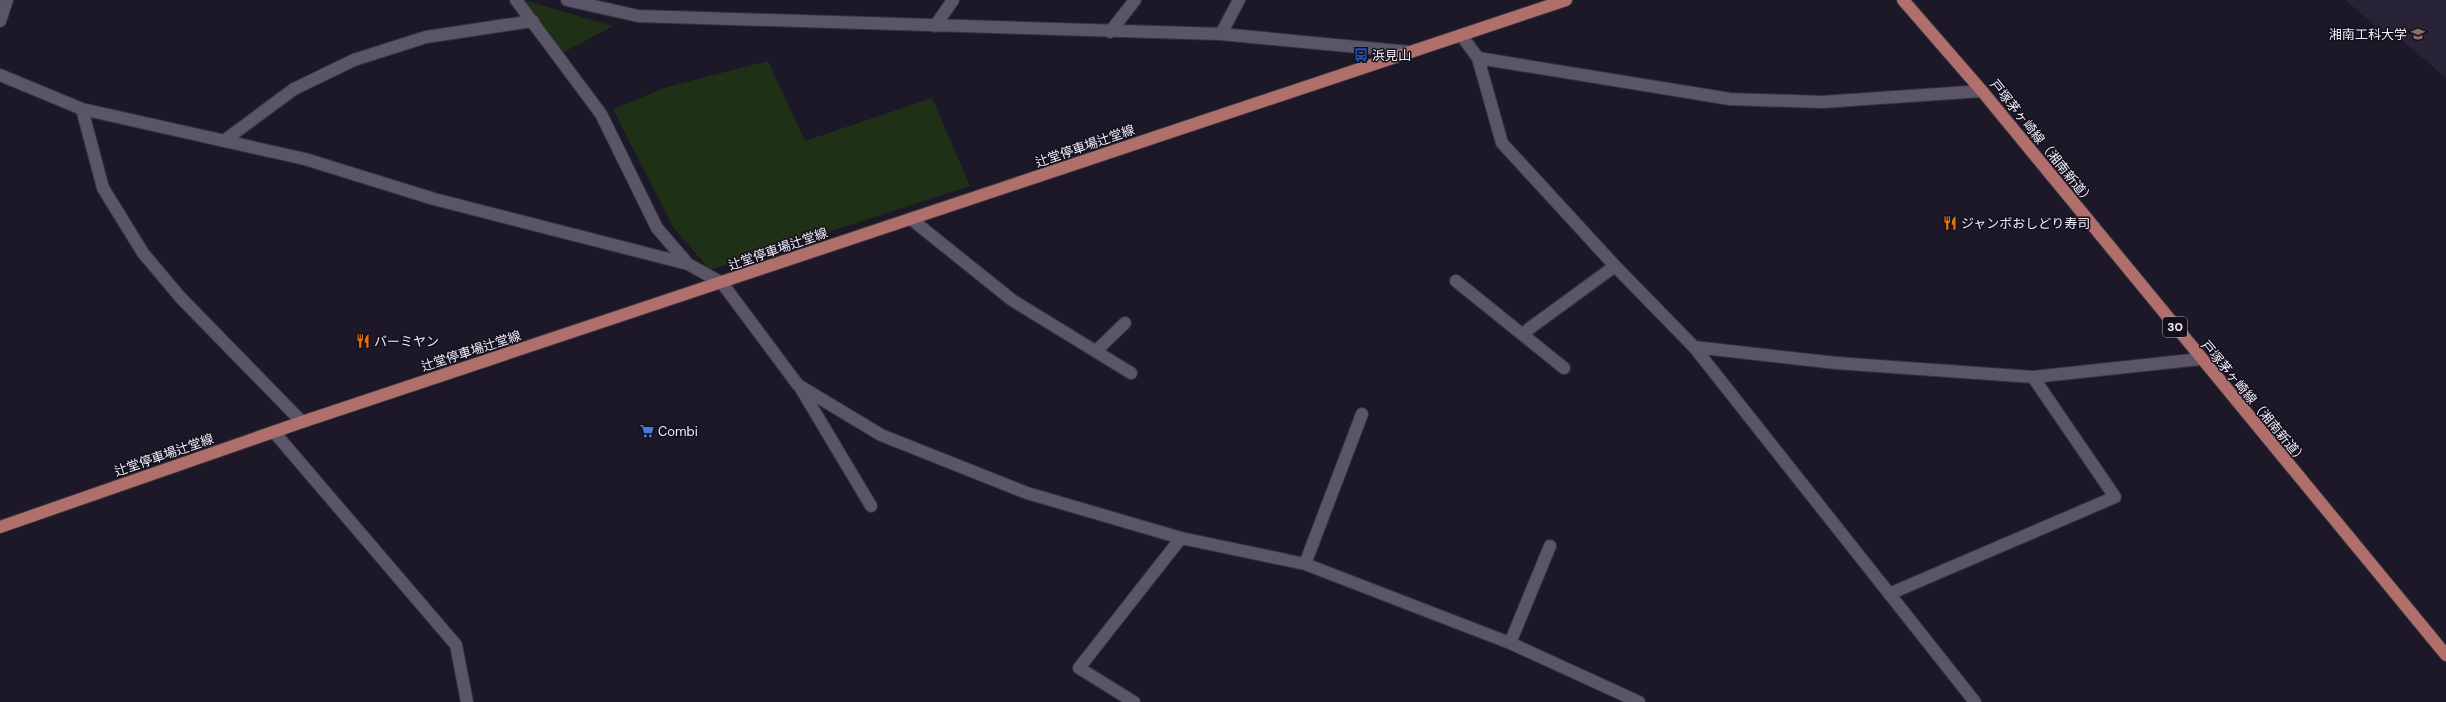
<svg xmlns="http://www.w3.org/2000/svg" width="2446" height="702" viewBox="0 0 2446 702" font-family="'DM Sans','Noto Sans JP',sans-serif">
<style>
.built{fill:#292337}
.green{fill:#1e3015}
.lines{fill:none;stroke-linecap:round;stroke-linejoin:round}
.minor-casing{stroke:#36333e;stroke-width:14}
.major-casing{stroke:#36333e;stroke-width:14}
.minor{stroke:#5a5667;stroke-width:12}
.major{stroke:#b06f6b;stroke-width:12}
.labels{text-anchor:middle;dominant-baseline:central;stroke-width:3;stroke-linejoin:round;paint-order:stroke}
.shield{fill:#140f1d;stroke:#afacb7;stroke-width:1}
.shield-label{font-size:12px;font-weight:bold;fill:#f2eff9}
.poi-label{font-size:13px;fill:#f2eff9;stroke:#140f1d;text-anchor:start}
.street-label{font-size:13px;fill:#f2eff9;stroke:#140f1d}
</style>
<rect width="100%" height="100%" fill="#1d1827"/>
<path class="built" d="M 2345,0 L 2446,0 L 2446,78 L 2403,41 L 2377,27 Z"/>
<path class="green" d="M 515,0 L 524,0 L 613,26 L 562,53 Z
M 768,61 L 805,141 L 932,98 L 970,186 L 710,270 L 673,227 L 613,109 L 667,87 Z"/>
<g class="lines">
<defs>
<path id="minor" d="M 516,0 L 601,114 L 657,228 L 688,264 L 722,283 L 798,385 L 881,435 L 1027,493 L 1181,538 L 1305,564 L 1510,643 L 1639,702
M 567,0 L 638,16 L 1221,34 L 1410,52
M 0,21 L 7,0
M 935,26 L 953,0
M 1110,32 L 1135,0
M 1221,34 L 1239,0
M 1461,35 L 1478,58 L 1502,143 L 1615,266 L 1694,347 L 1975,702
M 1478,58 L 1730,99 L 1822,102 L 1982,91
M 0,75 L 82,109 L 305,159 L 434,199 L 688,264
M 82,109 L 103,188 L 143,253 L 180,297 L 302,422
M 225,140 L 294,89 L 354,60 L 426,37 L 533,21
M 911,219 L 1012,300 L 1131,373
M 1456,281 L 1564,368
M 1522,334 L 1615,266
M 1694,347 L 1836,363 L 2033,377 L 2201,359
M 1096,351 L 1125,323
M 800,387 L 871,506
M 274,432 L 456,645 L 467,702
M 1305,564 L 1362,414
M 1889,594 L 2115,497 L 2033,377
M 1510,643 L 1550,546
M 1134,702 L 1079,668 L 1181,538"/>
<path id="major" d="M 1903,0 L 1982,91 L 2446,655
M 0,527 L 302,422 L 1566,0"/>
</defs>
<use href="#minor" class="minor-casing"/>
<use href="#major" class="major-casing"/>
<use href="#minor" class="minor"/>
<use href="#major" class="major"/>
</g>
<defs>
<symbol id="university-bare" viewBox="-9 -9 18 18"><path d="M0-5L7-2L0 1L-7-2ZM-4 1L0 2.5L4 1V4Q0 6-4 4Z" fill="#8d6e63" stroke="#140f1d" stroke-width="2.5" paint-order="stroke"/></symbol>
<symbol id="bus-bare" viewBox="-9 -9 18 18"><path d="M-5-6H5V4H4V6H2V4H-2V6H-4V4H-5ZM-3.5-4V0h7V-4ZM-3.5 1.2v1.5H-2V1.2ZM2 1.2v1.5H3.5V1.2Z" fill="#1a4fb4" stroke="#140f1d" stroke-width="2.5" paint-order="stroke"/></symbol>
<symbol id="restaurant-bare" viewBox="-9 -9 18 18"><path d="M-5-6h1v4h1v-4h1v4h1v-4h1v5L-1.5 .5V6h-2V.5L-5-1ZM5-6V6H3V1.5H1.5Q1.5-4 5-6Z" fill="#e8710a" stroke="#140f1d" stroke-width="2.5" paint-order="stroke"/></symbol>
<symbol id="supermarket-bare" viewBox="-9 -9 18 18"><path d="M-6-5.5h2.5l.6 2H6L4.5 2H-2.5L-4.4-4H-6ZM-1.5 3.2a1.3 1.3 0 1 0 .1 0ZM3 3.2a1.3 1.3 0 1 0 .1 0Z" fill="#3f7fe0" stroke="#140f1d" stroke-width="2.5" paint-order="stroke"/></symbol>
</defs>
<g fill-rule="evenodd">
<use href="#university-bare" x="2408" y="24" width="20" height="20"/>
<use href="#bus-bare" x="1351" y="45" width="20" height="20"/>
<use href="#restaurant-bare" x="1940" y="213" width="20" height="20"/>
<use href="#restaurant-bare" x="353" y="331" width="20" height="20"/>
<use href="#supermarket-bare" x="637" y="421" width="20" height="20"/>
</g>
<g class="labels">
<rect class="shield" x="2163" y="317" width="24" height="20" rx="3"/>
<g class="shield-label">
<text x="2175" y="327">30</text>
</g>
<g class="poi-label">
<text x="2407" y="34" text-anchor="end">湘南工科大学</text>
<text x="1372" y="55">浜見山</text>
<text x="1961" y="223">ジャンボおしどり寿司</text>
<text x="374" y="341">バーミヤン</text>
<text x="658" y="431">Combi</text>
</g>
<g class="street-label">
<text transform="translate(2042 142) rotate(51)">戸塚茅ヶ崎線（湘南新道）</text>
<text transform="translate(1085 146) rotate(-19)">辻堂停車場辻堂線</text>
<text transform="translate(778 249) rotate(-19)">辻堂停車場辻堂線</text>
<text transform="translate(471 351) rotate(-18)">辻堂停車場辻堂線</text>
<text transform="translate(2254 402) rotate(50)">戸塚茅ヶ崎線（湘南新道）</text>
<text transform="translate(164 455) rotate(-19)">辻堂停車場辻堂線</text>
</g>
</g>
</svg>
